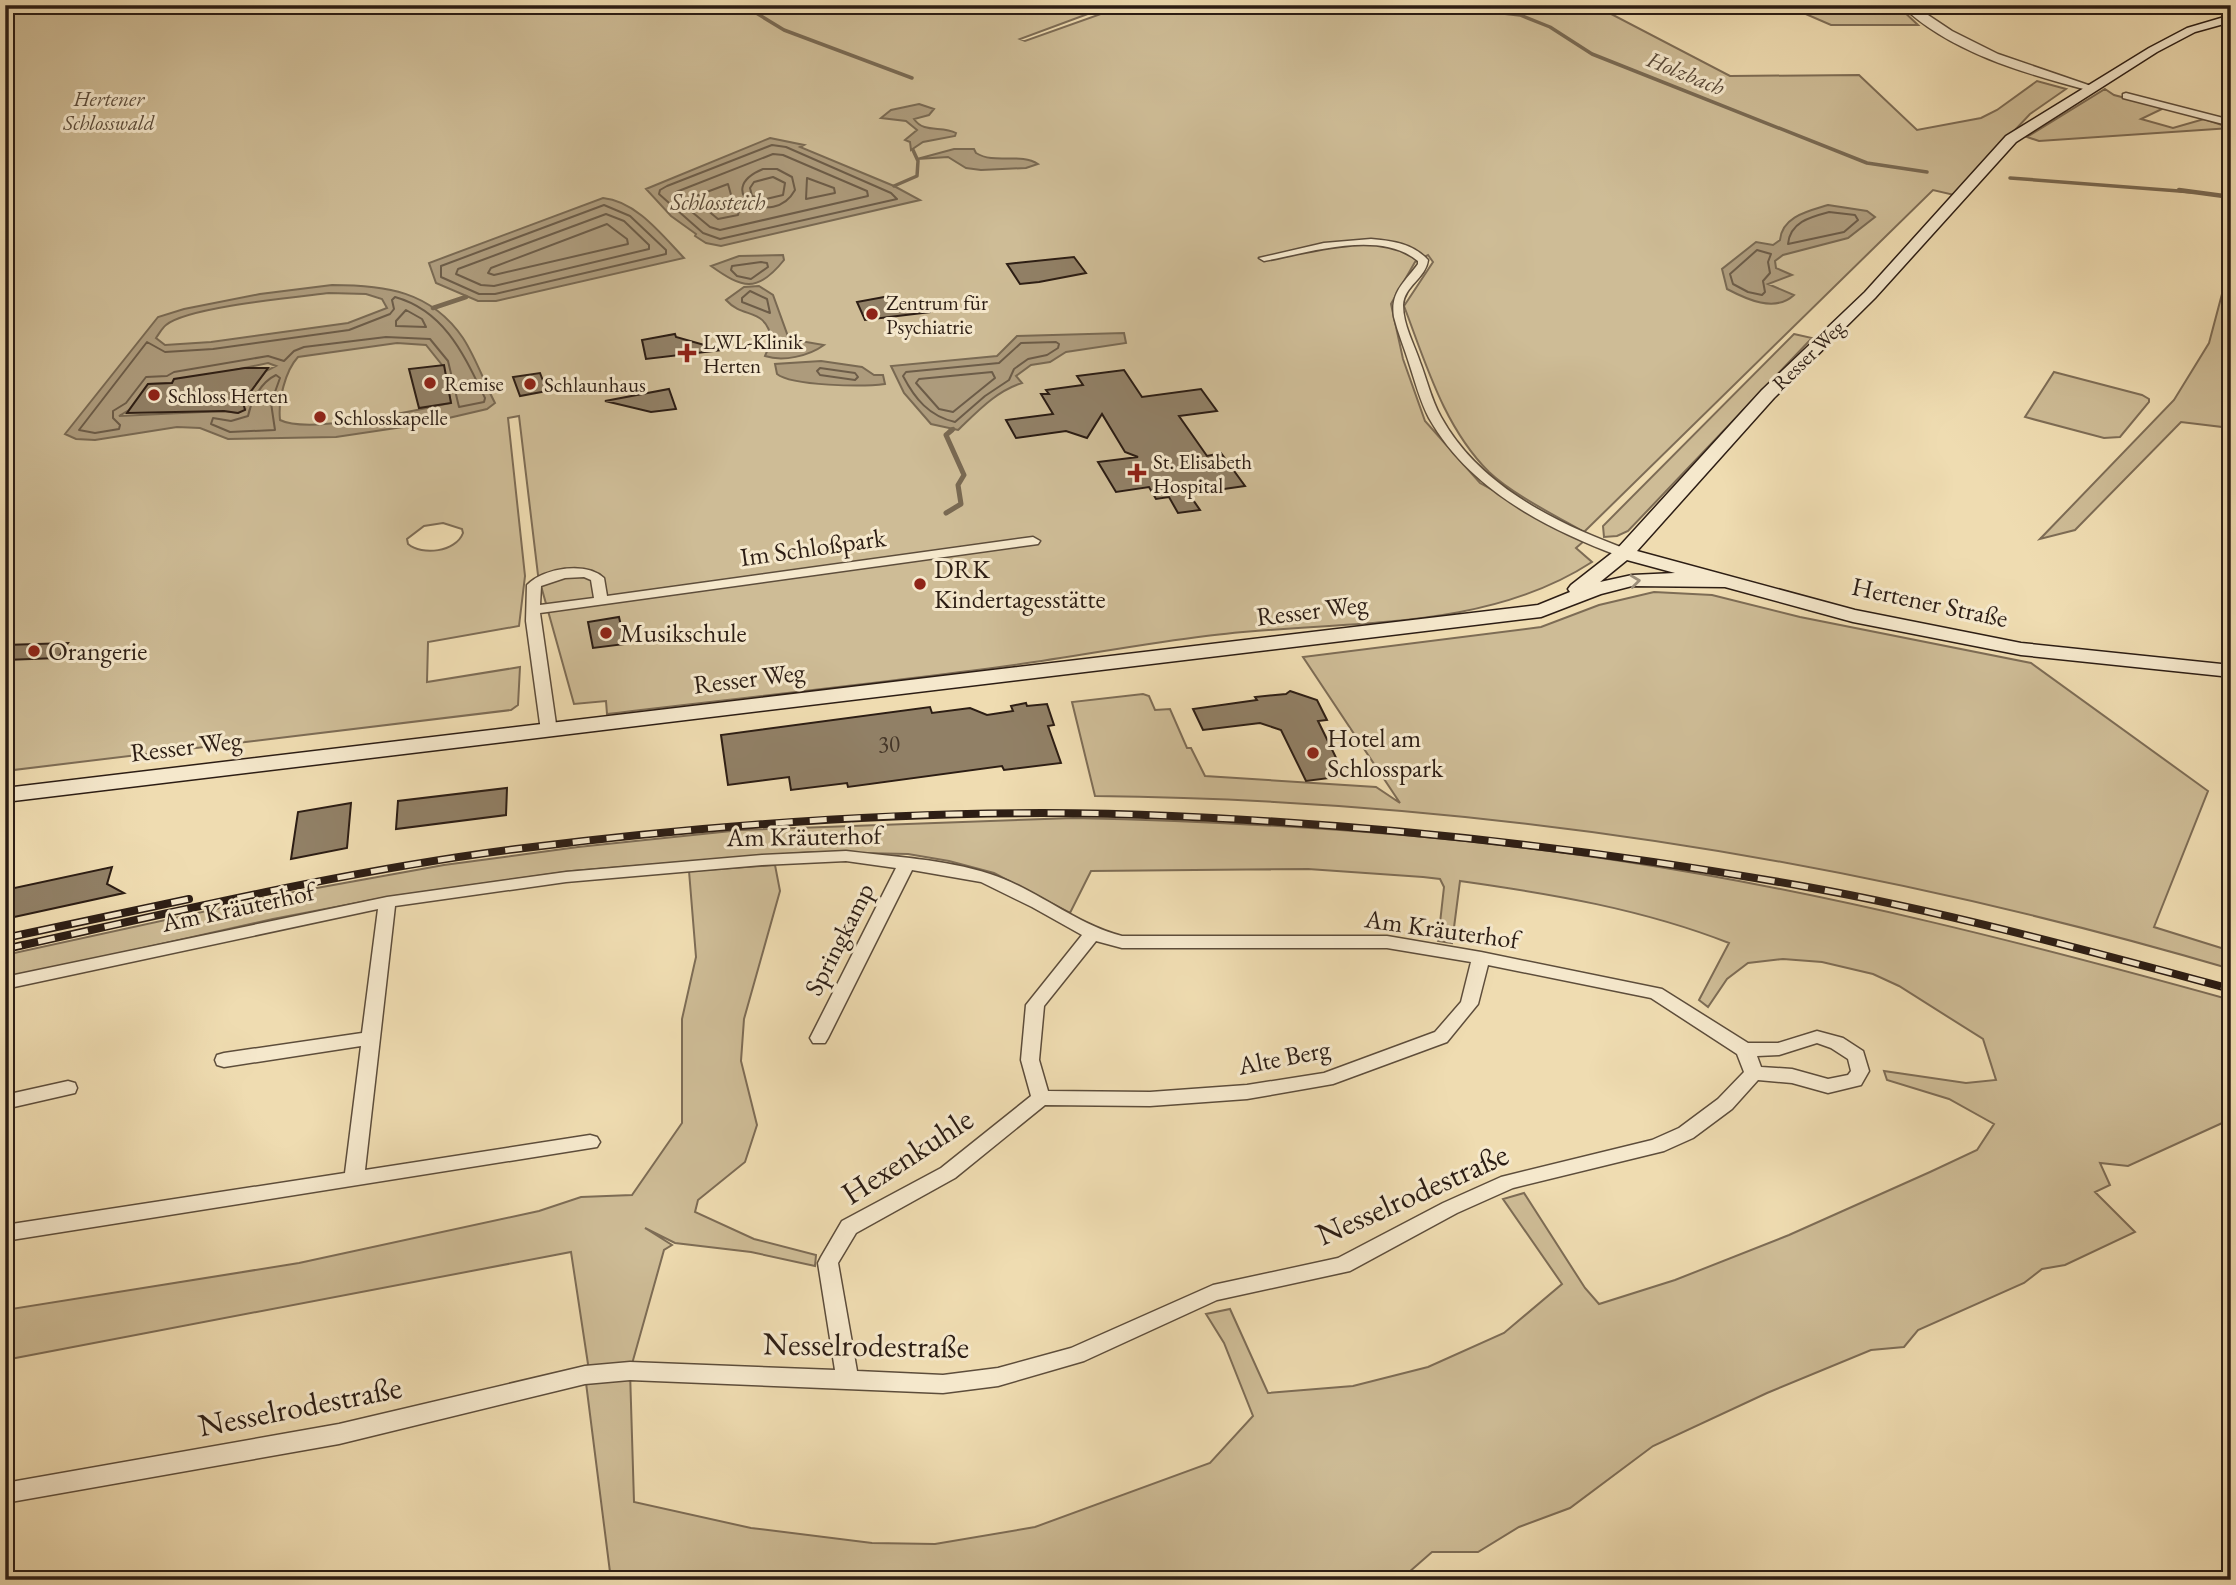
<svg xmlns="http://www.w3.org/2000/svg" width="2236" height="1585" viewBox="0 0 2236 1585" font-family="'EB Garamond',serif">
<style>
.green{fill:#cebc96;stroke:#7d6c55;stroke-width:2;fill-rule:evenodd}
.water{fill:#ad9b7c;stroke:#796952;stroke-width:2;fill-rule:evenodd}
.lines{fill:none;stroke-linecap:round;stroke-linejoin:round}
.shore{stroke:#6c5c48;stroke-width:2}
.stream-far2{stroke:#796952;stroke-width:3.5}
.stream-far1{stroke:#796952;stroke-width:4.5}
.stream{stroke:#796952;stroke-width:5}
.building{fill:#918066;stroke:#2c1d14;stroke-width:2}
.minor-casing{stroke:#5d4d3b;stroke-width:3}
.tertiary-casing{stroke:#5d4d3b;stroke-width:3}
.secondary-casing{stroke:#2c1d14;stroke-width:3}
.minor{fill:#f5e8cc;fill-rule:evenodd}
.tertiary{fill:#f5e8cc;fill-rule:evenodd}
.secondary{fill:#f5e8cc;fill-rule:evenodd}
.rail-casing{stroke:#2c1d14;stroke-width:8}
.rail{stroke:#f5e8cc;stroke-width:5;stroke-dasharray:17;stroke-linecap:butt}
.oneway{stroke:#9b8d79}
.poi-dot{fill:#8f2418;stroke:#f5e8cc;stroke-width:2.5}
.labels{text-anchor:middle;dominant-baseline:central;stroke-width:6;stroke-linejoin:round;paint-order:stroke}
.far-park-label{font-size:21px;font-style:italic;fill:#5d4d3b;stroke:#f5e8cc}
.far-poi-label{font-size:21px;fill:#2c1d14;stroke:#f5e8cc;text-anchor:start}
.far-street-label{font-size:21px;fill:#2c1d14;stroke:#f5e8cc}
.far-water-label{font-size:23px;font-style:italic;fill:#594938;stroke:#f5e8cc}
.number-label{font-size:23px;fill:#453628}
.street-label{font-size:26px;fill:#2c1d14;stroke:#f5e8cc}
.poi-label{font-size:26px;fill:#2c1d14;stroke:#f5e8cc;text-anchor:start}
.near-street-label{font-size:32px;fill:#2c1d14;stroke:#f5e8cc}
</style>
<rect width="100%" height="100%" fill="#efdcb1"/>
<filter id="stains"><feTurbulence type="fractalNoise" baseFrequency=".00286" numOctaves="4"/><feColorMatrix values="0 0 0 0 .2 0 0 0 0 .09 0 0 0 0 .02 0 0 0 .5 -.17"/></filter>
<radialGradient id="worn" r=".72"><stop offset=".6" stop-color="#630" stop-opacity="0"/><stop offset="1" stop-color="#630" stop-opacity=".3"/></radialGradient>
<path class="green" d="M 5,5 L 1112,5 L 1020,39 L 1025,41 L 1126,5 L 1594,5 L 1730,76 L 1859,75 L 1917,130 L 1981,118 L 1997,110 L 2037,81 L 2066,89 L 2030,114 L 1954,195 L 1933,190 L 1584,532 C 1556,516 1512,494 1489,472 C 1444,427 1426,364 1404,306 L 1433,262 L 1428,255 L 1415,262 L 1391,304 L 1403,359 L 1425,421 L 1480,483 L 1584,541 L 1576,548 L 1592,562 C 1480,635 1334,619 1206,636 C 1140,644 1074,657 1007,666 C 874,684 740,698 607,714 L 606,701 L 574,704 L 538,575 L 519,416 L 508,418 L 525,576 L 519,626 L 428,642 L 427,682 L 520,667 L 518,705 L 511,710 L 5,771 ZM 443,523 L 462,529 L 463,533 C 456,552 422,556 408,544 L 407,539 L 424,526 Z
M 1785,5 L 1899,7 L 1918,25 L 1831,25 Z
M 2105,89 L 2114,95 L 2164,108 L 2141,119 L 2173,128 L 2204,119 L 2231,128 L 2039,141 L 2027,137 Z
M 2231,260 L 2231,428 L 2181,422 L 2075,530 L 2040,539 L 2174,400 L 2209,343 Z
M 1794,334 L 1812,338 L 1628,531 L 1617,536 L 1604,537 L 1603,526 Z
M 2054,372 L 2142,395 L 2149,399 L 2149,402 L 2120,437 L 2104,438 L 2025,417 Z
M 1654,592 L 1712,595 L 1800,617 L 2031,663 L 2208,791 L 2154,927 L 2231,951 L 2231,969 C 1861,860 1480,800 1095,796 L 1072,702 L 1143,694 L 1149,696 L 1155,710 L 1170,709 L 1187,748 L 1191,748 L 1205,776 L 1376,787 L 1400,803 L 1303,657 L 1541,627 L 1599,605 Z
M 1073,818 C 1256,822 1440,833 1621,861 C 1827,892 2029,944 2231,1000 L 2231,1119 L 2128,1166 L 2100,1163 L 2110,1185 L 2095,1192 L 2135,1232 L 2065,1265 L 2042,1269 L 2024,1283 L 1918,1330 L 1904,1347 L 1871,1350 L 1767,1393 L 1653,1446 L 1570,1508 L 1519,1527 L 1478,1552 L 1432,1552 L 1400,1580 L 611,1580 L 585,1375 L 588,1364 L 571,1252 L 5,1360 L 5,1310 L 299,1263 L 539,1211 L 581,1197 L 632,1195 L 682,1123 L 682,1019 L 696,957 L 689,871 L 775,865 L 780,891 L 744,1019 L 741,1061 L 757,1125 L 745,1162 L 698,1200 L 695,1212 L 754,1239 L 816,1255 L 815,1266 L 751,1252 L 675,1243 L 645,1228 L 672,1245 L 664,1250 L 630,1371 L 634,1502 L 751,1528 L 872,1543 L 935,1544 L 1035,1527 L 1210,1463 L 1253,1416 L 1224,1343 L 1206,1314 L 1230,1309 L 1268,1393 L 1353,1386 L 1428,1367 L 1504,1333 L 1562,1284 L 1503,1199 L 1524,1193 L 1585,1288 L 1599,1304 L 1675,1280 L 1789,1235 L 1930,1172 L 1977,1150 L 1994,1124 L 1949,1099 L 1887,1080 L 1884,1071 L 1966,1083 L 1996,1080 L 1983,1039 L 1899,986 L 1873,974 L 1822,962 L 1783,959 L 1748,963 L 1727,979 L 1708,1007 L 1699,1000 L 1729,943 C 1642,909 1552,894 1460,881 L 1452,943 L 1438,941 L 1444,887 L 1440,879 L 1423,877 L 1308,869 L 1091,871 L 1070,913 L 994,873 L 949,861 L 908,854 L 813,852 L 771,855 L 572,871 L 388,897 L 273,919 L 5,979 L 5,955 L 289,893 L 444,865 L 578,847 L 741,830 Z"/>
<path class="water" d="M 919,104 L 934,109 L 929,115 L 914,119 C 924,134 942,125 956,133 L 955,136 L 923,142 L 911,150 L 910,142 L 905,140 L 917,130 L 906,121 L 881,118 L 891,110 Z
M 770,138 L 804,145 L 800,147 L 894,186 L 920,200 L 721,246 L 706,243 L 695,236 L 696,234 L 671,216 L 646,189 Z
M 954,149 L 974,149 L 976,153 C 995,165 1020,152 1038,164 L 1026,168 L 981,170 L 966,168 L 948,157 L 917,159 Z
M 603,198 C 636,201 662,235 684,258 L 496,301 L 478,301 L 436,283 L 429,263 Z
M 1828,205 L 1867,211 L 1875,217 L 1848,238 L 1783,255 L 1775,261 L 1776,268 L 1792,275 L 1768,284 L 1794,295 C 1775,313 1746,299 1727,289 L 1722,269 L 1756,242 L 1773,245 L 1780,240 C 1782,216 1809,211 1828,205 Z
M 783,255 L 784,260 C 757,294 742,288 711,266 L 739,256 Z
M 332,285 C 385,285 431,291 463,338 C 476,358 484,382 495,403 L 487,409 L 423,424 L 336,437 L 228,439 L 200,428 L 177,427 L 95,440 L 76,439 L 65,434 L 158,317 L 184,309 L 260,294 ZM 329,293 L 366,294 L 382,299 L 387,308 L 348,323 L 211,342 L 165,345 L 156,338 C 159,334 162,328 166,325 C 187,307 297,297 329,293 ZM 397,343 L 426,345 L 442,365 L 451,403 C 415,410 309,435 280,420 C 278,401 285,371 298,357 ZM 268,363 L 276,366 L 266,371 L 240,406 L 245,409 L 238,413 L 224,411 L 119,416 L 129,410 L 148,384 L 172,383 Z
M 759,286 L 773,295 L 789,339 L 824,345 C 809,356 783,362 765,356 L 772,340 C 765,306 744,320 726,300 L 744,287 Z
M 1124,333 L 1126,343 L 1066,352 L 1050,362 L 1031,365 L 1016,376 L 1022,383 C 996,391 977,412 958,430 L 931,424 L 904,393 L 891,366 L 997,356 L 1017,336 Z
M 821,361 L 862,367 L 874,375 L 883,375 L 885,384 C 863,387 792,386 777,374 L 775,364 Z"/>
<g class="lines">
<path class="shore" d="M 772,145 L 786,147 L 891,193 L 897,199 L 720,239 L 703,233 L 659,194 L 660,190 L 667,186 Z
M 773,154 L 783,155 L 867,191 L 868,196 L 720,230 L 710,227 L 674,197 L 676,192 Z
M 763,169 L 777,169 L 792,177 L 795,190 C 773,230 710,191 763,169 Z
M 773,177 L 785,183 L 783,195 L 766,199 L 752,196 L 750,188 L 754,182 Z
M 807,178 L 834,188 L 835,193 L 806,199 Z
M 728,184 L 733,202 L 739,211 L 738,215 L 718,219 L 695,200 L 696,196 Z
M 604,205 L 630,216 L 666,250 L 666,254 L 495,294 L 479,294 L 441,277 L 441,266 Z
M 1829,212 L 1855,215 L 1858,220 L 1844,232 L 1788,244 C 1790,222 1810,217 1829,212 Z
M 606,214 L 624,221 L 649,245 L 649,249 L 494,286 L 481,285 L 456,274 L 458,269 Z
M 607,224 L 627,239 L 628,244 L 494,275 L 488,273 L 491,268 Z
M 1757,250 L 1771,254 L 1768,262 L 1770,273 L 1763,281 L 1765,292 L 1762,295 L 1748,292 L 1733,284 L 1730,274 Z
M 761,262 L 767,263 L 768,267 L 751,279 L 737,276 L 731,270 L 732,266 Z
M 750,291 L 767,299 L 770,313 L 742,302 L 742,298 Z
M 395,297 C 445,311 464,355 485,398 L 484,402 L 459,407 L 448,361 L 430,339 L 386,337 L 304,347 L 294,351 L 284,361 L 268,356 L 174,372 L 167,376 L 146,377 L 126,403 L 113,411 L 113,418 L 120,425 L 119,429 L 95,433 L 79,430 L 147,342 L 165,352 L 213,349 L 349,330 L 390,314 L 394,309 L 392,300 Z
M 406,310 L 422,319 L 426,327 L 396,326 L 396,321 Z
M 1056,342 L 1059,344 L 1058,348 L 1047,355 L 1028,359 L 1014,369 L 1009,380 L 985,396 L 955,422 C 929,416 915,399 903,376 L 906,372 L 999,363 L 1021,343 Z
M 820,368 L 855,373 L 858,377 L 855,380 L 820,375 L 817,371 Z
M 992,372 L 995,378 L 953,412 L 939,409 L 916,383 L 919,379 Z
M 276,375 L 280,378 L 271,403 L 275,430 L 230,432 L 211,424 L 213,418 L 231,421 L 248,416 C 251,401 261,382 276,375 Z"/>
<path class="stream-far2" d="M 743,5 L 784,30 L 912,78
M 1435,5 L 1520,15 L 1550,27 L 1592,54 L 1867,163 L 1927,172
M 2010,178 L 2192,192
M 894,186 L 917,176 L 918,161 L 913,150"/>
<path class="stream-far1" d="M 2179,190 L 2231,197
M 433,308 L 466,297
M 950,431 L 953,429"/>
<path class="stream" d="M 946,513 L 961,504 L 958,485 L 964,475 L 946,435 L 952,430"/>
</g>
<path class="building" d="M 1074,257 L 1086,273 L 1039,282 L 1020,284 L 1007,264 Z
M 884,297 L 930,310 L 930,312 L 865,320 L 857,302 Z
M 675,334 L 676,337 L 722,350 L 646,359 L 642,340 Z
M 444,365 L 451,403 L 419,408 L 409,369 Z
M 245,368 L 268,368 L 243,402 L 245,410 L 238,413 L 224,411 L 127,413 L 148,384 L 172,383 L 174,379 Z
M 1124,370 L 1142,397 L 1201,389 L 1217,411 L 1179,416 L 1207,456 L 1221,453 L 1245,486 L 1189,494 L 1200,510 L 1178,513 L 1169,497 L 1156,499 L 1149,487 L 1116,492 L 1098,462 L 1138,457 L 1125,452 L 1102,414 L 1087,438 L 1066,431 L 1016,438 L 1006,420 L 1053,414 L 1041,394 L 1049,394 L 1046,390 L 1083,385 L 1077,376 Z
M 540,373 L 547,391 L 520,396 L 513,377 Z
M 669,389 L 676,409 L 651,412 L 605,401 Z
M 619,617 L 625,644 L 593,648 L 588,622 Z
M 68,643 L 58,658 L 5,660 L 5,645 Z
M 1290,691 L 1317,700 L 1327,720 L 1318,721 L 1345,776 L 1306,781 L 1281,730 L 1260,723 L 1203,730 L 1193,709 L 1257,700 L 1255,697 L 1286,694 Z
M 1026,703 L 1027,706 L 1047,704 L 1054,725 L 1048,726 L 1061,763 L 1004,770 L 1002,766 L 848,787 L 847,783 L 791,790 L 789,777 L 728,785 L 721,735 L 930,707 L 932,713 L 970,708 L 987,715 L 1013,711 L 1011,706 Z
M 507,788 L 506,815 L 396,829 L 398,801 Z
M 351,803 L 347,848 L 291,859 L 298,812 Z
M 112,867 L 107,884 L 124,893 L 5,919 L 5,890 Z"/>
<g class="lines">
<defs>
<path id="minor" d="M 2126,93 L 2231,120 L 2231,126 L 2123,98 L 2123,94 Z
M 1371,239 C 1393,241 1412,243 1428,260 C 1426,278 1404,286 1403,305 C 1403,325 1414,344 1420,362 C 1427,380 1431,399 1441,417 C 1479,486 1557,524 1629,550 L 1629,556 L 1619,556 C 1545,528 1469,489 1429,418 C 1420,401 1415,381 1409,363 C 1404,347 1398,333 1394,317 C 1390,292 1405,282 1418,264 L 1418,261 C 1379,229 1309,253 1264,261 L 1259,258 L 1324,243 Z
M 1033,537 L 1040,541 L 1038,544 L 540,613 L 557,731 L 549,736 L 541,731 L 526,621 L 527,585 C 543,568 586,561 604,578 L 607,596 ZM 565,578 L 584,577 L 591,580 L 594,598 L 540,605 L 541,586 Z
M 846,851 C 894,857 944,859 990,874 C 1037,889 1075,924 1122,936 L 1387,936 L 1481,952 L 1662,989 L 1748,1043 L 1778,1043 L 1817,1031 L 1843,1038 L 1863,1051 L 1869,1071 L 1861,1085 L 1828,1093 L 1792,1083 L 1758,1080 L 1732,1109 L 1693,1138 L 1664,1151 L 1513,1188 L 1457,1213 L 1350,1271 L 1217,1300 L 1084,1361 L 998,1386 L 943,1393 L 630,1380 L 585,1384 L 339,1444 L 5,1503 L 5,1483 L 339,1424 L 585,1366 L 630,1362 L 835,1370 L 818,1263 L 821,1257 L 842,1221 L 941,1168 L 1031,1096 L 1021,1060 L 1026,1005 L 1082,935 L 1032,907 L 981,882 L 912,870 L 828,1038 L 825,1043 L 813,1043 L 810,1038 L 896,868 L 846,861 L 762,865 L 566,882 L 395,906 L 365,1170 L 590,1135 L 597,1137 L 600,1142 L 597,1147 L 5,1241 L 5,1225 L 345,1173 L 361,1046 L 224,1067 L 217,1065 L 215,1060 L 217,1055 L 224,1053 L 362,1033 L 378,909 L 5,989 L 5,977 L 387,897 L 566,872 L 762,855 ZM 1096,941 L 1122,948 L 1387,948 L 1471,962 L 1461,1002 L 1435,1032 L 1324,1073 L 1247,1085 L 1150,1092 L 1048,1091 L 1039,1060 L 1044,1006 ZM 1488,965 L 1651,998 L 1737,1054 L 1744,1072 L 1718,1099 L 1679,1128 L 1652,1140 L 1501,1177 L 1443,1203 L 1338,1258 L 1213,1285 L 1071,1348 L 998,1368 L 943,1375 L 857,1371 L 838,1263 L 856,1233 L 955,1178 L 1045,1105 L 1150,1106 L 1247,1099 L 1333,1084 L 1447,1042 L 1478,1004 ZM 1817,1043 L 1831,1048 L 1848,1059 L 1851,1071 L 1848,1075 L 1828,1079 L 1792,1069 L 1761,1067 L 1757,1056 L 1779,1055 Z
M 68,1081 L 75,1083 L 77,1088 L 75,1093 L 5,1109 L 5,1095 Z"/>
<path id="tertiary" d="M 1901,5 L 1913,5 L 1952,31 L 1998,54 L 2097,88 L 2087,90 C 2024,73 1949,52 1901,5 Z"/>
<path id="secondary" d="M 2231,15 L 2231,22 L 2195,32 L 2157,52 L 2016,142 L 1875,298 L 1774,398 L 1637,551 L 1855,610 L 2021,643 L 2231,665 L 2231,677 L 2021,655 L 1853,622 L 1725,587 L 1632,586 L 1601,594 L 1541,617 L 5,802 L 5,788 L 1538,605 L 1570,592 L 1568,589 L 1571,585 L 1617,549 L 1762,390 L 1865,292 L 2006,136 L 2149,48 L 2187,28 ZM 1627,560 L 1675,573 L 1632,575 L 1600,582 Z"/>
</defs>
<use href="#minor" class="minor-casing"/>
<use href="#tertiary" class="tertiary-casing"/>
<use href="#secondary" class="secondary-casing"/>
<use href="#minor" class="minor"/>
<use href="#tertiary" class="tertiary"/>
<use href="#secondary" class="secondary"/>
<defs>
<path id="rail" d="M 5,938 L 189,899
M 5,949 C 174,912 344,871 516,849 C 733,822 954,806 1172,816 C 1383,825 1593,849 1802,886 C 1947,912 2089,951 2231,989"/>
</defs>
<use href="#rail" class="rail-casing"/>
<use href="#rail" class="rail"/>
</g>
<defs><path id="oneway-chevron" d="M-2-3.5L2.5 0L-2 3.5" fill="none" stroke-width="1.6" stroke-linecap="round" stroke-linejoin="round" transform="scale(1.75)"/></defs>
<use class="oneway" href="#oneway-chevron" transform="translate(1635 581) rotate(-7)"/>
<g class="poi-dot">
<circle cx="872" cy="314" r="7"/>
<path d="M683.5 342.5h7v7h7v7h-7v7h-7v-7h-7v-7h7z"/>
<circle cx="430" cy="383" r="7"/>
<circle cx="530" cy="384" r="7"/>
<circle cx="154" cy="395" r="7"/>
<circle cx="320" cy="417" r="7"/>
<path d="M1133.5 462.5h7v7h7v7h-7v7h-7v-7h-7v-7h7z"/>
<circle cx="920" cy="584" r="7"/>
<circle cx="606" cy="633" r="7"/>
<circle cx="34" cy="651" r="7"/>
<circle cx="1313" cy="753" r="7"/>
</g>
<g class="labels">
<g class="far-park-label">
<text x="109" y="98">Hertener<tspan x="109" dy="24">Schlosswald</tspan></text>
</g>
<g class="far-poi-label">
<text x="886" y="302">Zentrum für<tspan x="886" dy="24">Psychiatrie</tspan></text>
<text x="703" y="341">LWL-Klinik<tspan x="703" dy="24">Herten</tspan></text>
<text x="444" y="383">Remise</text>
<text x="544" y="384">Schlaunhaus</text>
<text x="168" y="395">Schloss Herten</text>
<text x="334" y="417">Schlosskapelle</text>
<text x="1153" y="461">St. Elisabeth<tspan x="1153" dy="24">Hospital</tspan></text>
</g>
<g class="far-street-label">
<text transform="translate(1808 355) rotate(-44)">Resser Weg</text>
</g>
<g class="far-water-label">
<text transform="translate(1686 73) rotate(22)">Holzbach</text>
<text x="718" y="202">Schlossteich</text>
</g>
<g class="number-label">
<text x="889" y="744">30</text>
</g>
<g class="street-label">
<text transform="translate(813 547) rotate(-8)">Im Schloßpark</text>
<text transform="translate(1930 602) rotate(12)">Hertener Straße</text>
<text transform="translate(1312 610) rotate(-7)">Resser Weg</text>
<text transform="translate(749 678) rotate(-7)">Resser Weg</text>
<text transform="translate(186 746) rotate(-7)">Resser Weg</text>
<text transform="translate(804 836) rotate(-1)">Am Kräuterhof</text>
<text transform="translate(238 907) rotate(-12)">Am Kräuterhof</text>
<text transform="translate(1442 929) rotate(8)">Am Kräuterhof</text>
<text transform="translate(839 939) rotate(-63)">Springkamp</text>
<text transform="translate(1284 1057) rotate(-11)">Alte Berg</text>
</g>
<g class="poi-label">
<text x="934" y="569">DRK<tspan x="934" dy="30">Kindertagesstätte</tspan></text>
<text x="620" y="633">Musikschule</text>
<text x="48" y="651">Orangerie</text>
<text x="1327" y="738">Hotel am<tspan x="1327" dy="30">Schlosspark</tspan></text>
</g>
<g class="near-street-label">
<text transform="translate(907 1156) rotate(-33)">Hexenkuhle</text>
<text transform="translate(1412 1194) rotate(-24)">Nesselrodestraße</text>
<text transform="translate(866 1345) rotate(1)">Nesselrodestraße</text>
<text transform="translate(300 1406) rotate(-11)">Nesselrodestraße</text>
</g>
</g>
<rect width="2236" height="1585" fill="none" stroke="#efdcb1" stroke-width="28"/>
<rect x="7" y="7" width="2222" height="1571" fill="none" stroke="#2c1d14" stroke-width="3.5"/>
<rect x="14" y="14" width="2208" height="1557" fill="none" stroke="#2c1d14" stroke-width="2"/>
<rect width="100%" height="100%" filter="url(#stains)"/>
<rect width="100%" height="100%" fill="url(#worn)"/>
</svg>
